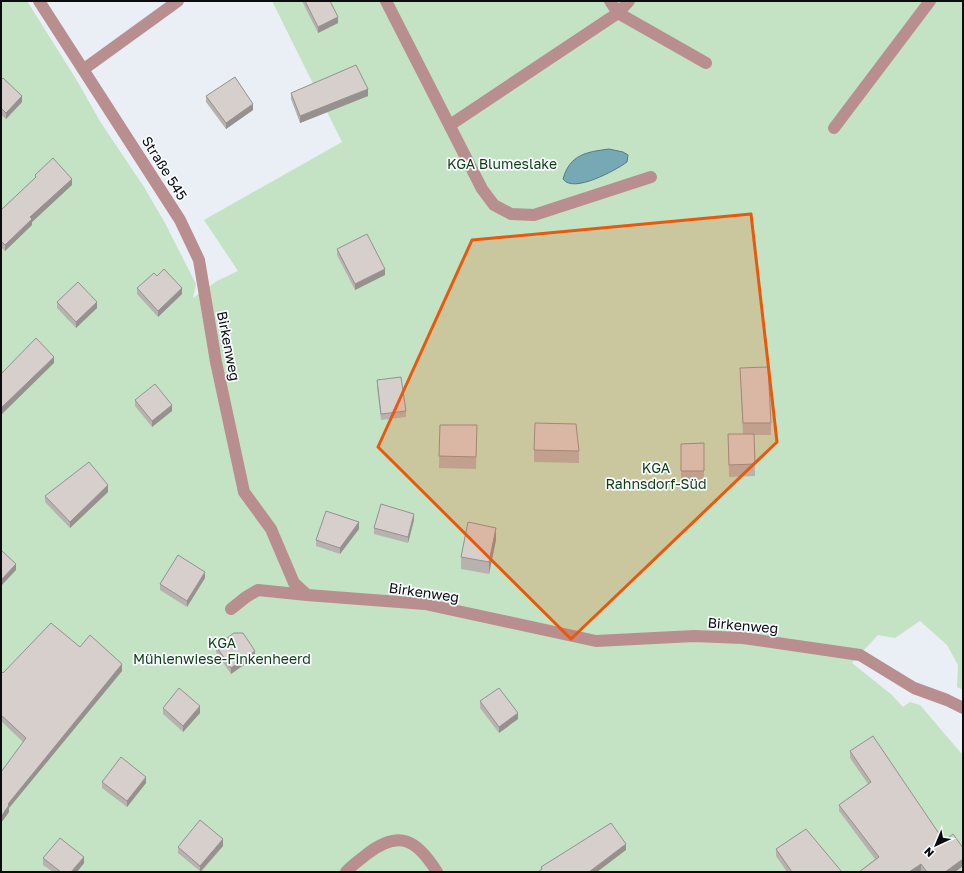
<svg xmlns="http://www.w3.org/2000/svg" width="964" height="873" viewBox="0 0 964 873" font-family="'Golos Text',sans-serif">
<style>
.green{fill:#c4e2c4}
.water{fill:#77a9b5;stroke:#567a83}
.lines{fill:none;stroke-linecap:round;stroke-linejoin:round}
.lane{stroke:#b88e8f;stroke-width:12}
.street{stroke:#b88e8f;stroke-width:12}
.wall{fill:#b8b2af}
.shaded-wall{fill:#96918e}
.building{fill:#d6cfcb;stroke:#96918e}
.marked{fill:#e8590c;fill-opacity:0.2;stroke:#e8590c;stroke-width:3;stroke-linejoin:round}
.labels{text-anchor:middle;dominant-baseline:central;stroke-width:3.5;stroke-linejoin:round;paint-order:stroke}
.park-label{font-size:14px;fill:#0e3d14;stroke:#f9fcfe}
.street-label{font-size:14px;fill:#0a0c0d;stroke:#f9fcfe}
</style>
<rect width="100%" height="100%" fill="#e9eff5"/>
<path class="green" d="M 1,1 L 27,1 L 76,79 L 101,123 L 144,187 L 165,223 L 196,284 L 193,298 L 217,281 L 238,271 L 204,220 L 342,142 L 272,1 L 963,1 L 963,690 L 957,687 L 958,665 L 947,645 L 920,621 L 895,638 L 878,635 L 852,663 L 892,695 L 903,707 L 910,702 L 920,705 L 961,753 L 963,753 L 963,872 L 1,872 Z"/>
<path class="water" d="M 609,149 L 623,152 L 628,155 L 627,162 C 616,170 573,194 563,179 C 570,154 587,152 609,149 Z"/>
<g class="lines">
<path class="lane" d="M 39,1 L 180,220 L 199,260 L 216,362 L 244,492 L 271,529 L 294,583 L 307,595 L 425,604 L 596,641 L 694,636 L 743,638 L 860,655 L 914,688 L 947,700 L 963,708
M 386,1 L 482,189 L 494,205 L 511,214 L 534,215 L 651,177
M 610,1 L 618,13 L 706,63
M 450,125 L 618,13 L 629,1
M 834,128 L 930,1
M 231,609 L 246,597 L 258,590 L 307,595
M 346,872 C 352,865 360,860 367,854 C 400,829 417,840 437,872"/>
<path class="street" d="M 84,69 L 178,1"/>
</g>
<path class="wall" d="M 302,1 L 330,1 L 338,23 L 318,33 Z
M 1,80 L 22,102 L 6,119 L 1,115 Z
M 291,93 L 368,96 L 300,123 L 291,99 Z
M 206,96 L 253,110 L 226,129 L 206,102 Z
M 35,175 L 72,185 L 32,222 L 32,225 L 5,251 L 1,247 L 1,210 L 35,178 Z
M 337,249 L 385,275 L 355,290 L 337,255 Z
M 157,276 L 182,294 L 158,317 L 137,294 L 137,288 Z
M 57,302 L 97,308 L 76,328 L 57,308 Z
M 740,368 L 771,423 L 771,435 L 754,435 L 755,476 L 729,477 L 728,434 L 743,434 Z
M 377,380 L 406,411 L 406,417 L 381,420 L 377,387 Z
M 135,400 L 172,411 L 152,427 L 135,406 Z
M 440,425 L 477,425 L 476,469 L 439,468 Z
M 704,443 L 704,483 L 681,483 L 681,444 Z
M 534,450 L 579,451 L 579,463 L 534,462 Z
M 108,492 L 70,528 L 45,502 L 45,496 Z
M 414,520 L 408,543 L 374,534 L 374,528 Z
M 359,529 L 340,554 L 316,546 L 316,540 Z
M 496,540 L 489,574 L 461,569 L 461,557 Z
M 205,578 L 187,607 L 160,590 L 160,584 Z
M 216,646 L 255,657 L 231,674 L 216,652 Z
M 80,647 L 122,671 L 9,808 L 9,812 L 1,823 L 23,742 L 1,721 L 1,671 L 3,673 Z
M 480,701 L 518,719 L 499,733 L 480,708 Z
M 163,708 L 200,713 L 183,732 L 163,714 Z
M 850,751 L 944,841 L 963,866 L 955,872 L 922,872 L 921,871 L 919,872 L 859,872 L 875,859 L 839,811 L 839,805 L 868,784 L 850,758 Z
M 102,782 L 146,783 L 127,807 L 102,788 Z
M 223,846 L 201,872 L 178,853 L 178,847 Z
M 776,849 L 842,872 L 787,872 L 776,856 Z
M 43,858 L 84,863 L 77,872 L 53,872 L 43,865 Z"/>
<path class="shaded-wall" d="M 338,17 L 338,23 L 318,33 L 318,27 Z
M 368,89 L 368,96 L 300,123 L 300,116 Z
M 22,96 L 22,102 L 6,119 L 6,113 Z
M 253,104 L 253,110 L 226,129 L 226,123 Z
M 72,179 L 72,185 L 32,222 L 32,225 L 5,251 L 5,245 L 30,217 Z
M 385,269 L 385,275 L 355,290 L 355,284 Z
M 182,288 L 182,294 L 158,317 L 158,311 Z
M 97,302 L 97,308 L 76,328 L 76,322 Z
M 54,357 L 54,363 L 1,415 L 1,408 Z
M 172,405 L 172,411 L 152,427 L 152,421 Z
M 108,485 L 108,492 L 70,528 L 70,522 Z
M 414,514 L 414,520 L 408,543 L 408,537 Z
M 359,522 L 359,529 L 340,554 L 340,548 Z
M 496,528 L 496,540 L 489,574 L 489,562 Z
M 16,564 L 16,570 L 1,586 L 1,580 Z
M 205,572 L 205,578 L 187,607 L 187,601 Z
M 255,651 L 255,657 L 231,674 L 231,668 Z
M 122,664 L 122,671 L 9,808 L 9,812 L 1,823 L 1,817 L 8,804 Z
M 200,706 L 200,713 L 183,732 L 183,726 Z
M 518,713 L 518,719 L 499,733 L 499,727 Z
M 146,777 L 146,783 L 127,807 L 127,801 Z
M 223,839 L 223,846 L 200,872 L 200,866 Z
M 626,844 L 626,850 L 597,872 L 589,872 Z
M 84,857 L 84,863 L 77,872 L 71,872 Z
M 963,859 L 963,866 L 955,872 L 945,872 Z
M 921,864 L 921,871 L 919,872 L 909,872 Z"/>
<path class="building" d="M 305,1 L 330,1 L 338,17 L 318,27 Z
M 356,65 L 368,89 L 300,116 L 291,93 Z
M 235,77 L 253,104 L 226,123 L 206,96 Z
M 3,78 L 22,96 L 6,113 L 1,108 L 1,80 Z
M 53,158 L 72,179 L 30,217 L 32,219 L 5,245 L 1,241 L 1,210 L 36,177 L 35,175 Z
M 367,234 L 385,269 L 355,284 L 337,249 Z
M 164,269 L 182,288 L 158,311 L 137,288 L 154,273 L 157,276 Z
M 78,282 L 97,302 L 76,322 L 57,302 Z
M 36,338 L 54,357 L 1,408 L 1,374 Z
M 768,367 L 771,423 L 743,423 L 740,368 Z
M 401,377 L 406,411 L 381,414 L 377,380 Z
M 155,384 L 172,405 L 152,421 L 135,400 Z
M 535,423 L 576,424 L 579,451 L 534,450 Z
M 440,425 L 477,425 L 476,457 L 439,456 Z
M 728,434 L 754,434 L 755,464 L 729,465 Z
M 704,443 L 704,471 L 681,471 L 681,444 Z
M 89,462 L 108,485 L 70,522 L 45,496 Z
M 381,504 L 414,514 L 408,537 L 374,528 Z
M 326,511 L 359,522 L 340,548 L 316,540 Z
M 468,522 L 496,528 L 489,562 L 461,557 Z
M 1,550 L 16,564 L 1,580 Z
M 178,555 L 205,572 L 187,601 L 160,584 Z
M 51,623 L 80,647 L 90,635 L 122,664 L 8,804 L 9,805 L 1,817 L 1,772 L 26,738 L 1,715 L 1,671 L 3,673 Z
M 234,633 L 243,633 L 255,651 L 231,668 L 216,646 Z
M 179,688 L 200,706 L 183,726 L 163,708 Z
M 499,688 L 518,713 L 499,727 L 480,701 Z
M 873,736 L 944,841 L 953,834 L 963,848 L 963,859 L 945,872 L 927,872 L 921,864 L 909,872 L 859,872 L 879,857 L 839,805 L 871,782 L 850,751 Z
M 121,757 L 146,777 L 127,801 L 102,782 Z
M 200,820 L 223,839 L 200,866 L 178,847 Z
M 611,823 L 626,844 L 589,872 L 538,872 L 542,869 L 541,867 Z
M 806,829 L 842,872 L 792,872 L 776,849 Z
M 60,838 L 84,857 L 71,872 L 61,872 L 43,858 Z"/>
<path class="marked" d="M 751,214 L 777,442 L 571,639 L 378,447 L 472,240 Z"/>
<g class="labels">
<g class="park-label">
<text x="502" y="163">KGA Blumeslake</text>
<text x="656" y="467">KGA<tspan x="656" dy="16">Rahnsdorf-Süd</tspan></text>
<text x="222" y="642">KGA<tspan x="222" dy="16">Mühlenwiese-Finkenheerd</tspan></text>
</g>
<g class="street-label">
<text transform="translate(165 168) rotate(58)">Straße 545</text>
<text transform="translate(229 346) rotate(79)">Birkenweg</text>
<text transform="translate(424 592) rotate(8)">Birkenweg</text>
<text transform="translate(743 625) rotate(5)">Birkenweg</text>
</g>
</g>
<rect width="964" height="873" fill="none" stroke="#0a0c0d" stroke-width="4"/>
<g transform="translate(936 845) rotate(224)" stroke="#f9fcfe" stroke-width="3" paint-order="stroke">
<path d="M0-3L7 15L0 10L-7 15Z" fill="#0a0c0d"/>
<text y="-6" font-size="11" font-weight="bold" text-anchor="middle" fill="#0a0c0d">N</text>
</g>
</svg>
